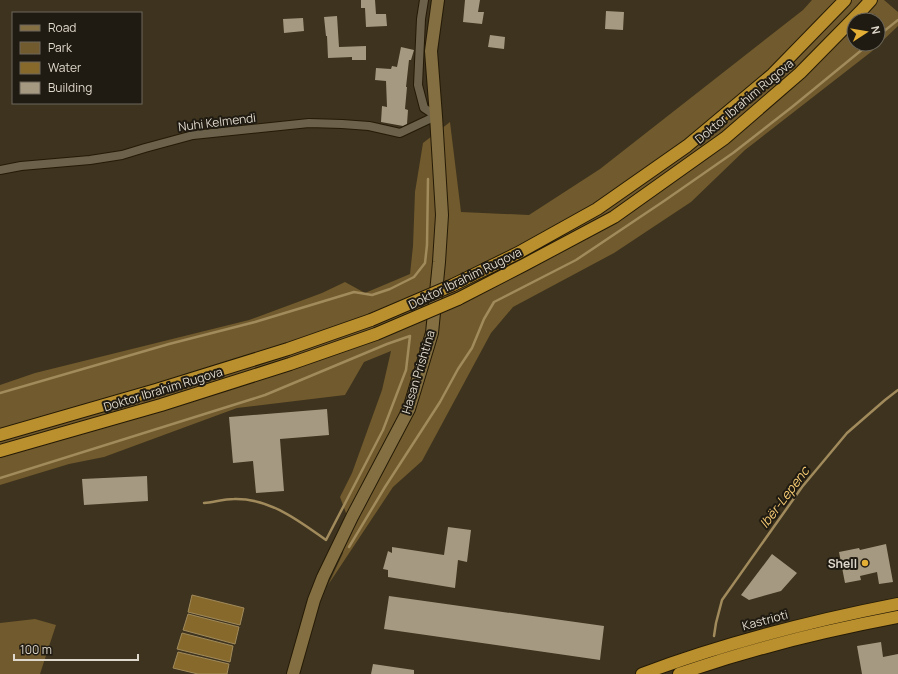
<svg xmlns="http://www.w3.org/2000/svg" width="898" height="674" viewBox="0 0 898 674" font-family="Manrope,sans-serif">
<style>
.green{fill:#715a2d;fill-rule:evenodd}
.water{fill:#86692b;stroke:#a18a5b}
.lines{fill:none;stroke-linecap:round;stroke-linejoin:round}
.stream{stroke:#a18a5b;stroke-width:2.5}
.building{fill:#a59981}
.street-casing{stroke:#241a06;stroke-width:10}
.secondary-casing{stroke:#241a06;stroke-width:14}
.highway-casing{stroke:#241a06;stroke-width:14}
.street{stroke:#6c614b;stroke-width:8}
.secondary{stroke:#836f42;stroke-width:12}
.highway{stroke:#ba8f2d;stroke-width:12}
.highway-bridge-casing{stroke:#241a06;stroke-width:14;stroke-linecap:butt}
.highway-bridge{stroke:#ba8f2d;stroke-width:12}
.poi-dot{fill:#e3ae35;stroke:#201b12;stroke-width:1.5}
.labels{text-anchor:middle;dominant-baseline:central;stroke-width:4;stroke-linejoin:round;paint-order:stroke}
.street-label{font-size:12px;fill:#dfd8cc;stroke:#201b12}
.poi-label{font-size:12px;font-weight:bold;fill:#dfd8cc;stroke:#201b12;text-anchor:end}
.water-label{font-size:13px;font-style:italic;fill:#f5ca72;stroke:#201b12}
</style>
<rect width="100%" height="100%" fill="#3d331e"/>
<path class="green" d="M 812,0 L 884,0 L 898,12 L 898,26 L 871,52 L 745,150 L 691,202 L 614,253 L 513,307 L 491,333 L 422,461 L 393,487 L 328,585 L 343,553 L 346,513 L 340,497 L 352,473 L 382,390 L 391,351 L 364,362 L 345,395 L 237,408 L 104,457 L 69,464 L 0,485 L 0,385 L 35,373 L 249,320 L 322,293 L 345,282 L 365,293 L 410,274 L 413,246 L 415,192 L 423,143 L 450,122 L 461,212 L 529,215 L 600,169 L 803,10 ZM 854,20 L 878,20 L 878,44 L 854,44 Z
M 35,619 L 56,625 L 40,674 L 0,674 L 0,623 Z"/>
<path class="water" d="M 192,595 L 244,608 L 240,625 L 188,612 Z
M 188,614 L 239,627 L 235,644 L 183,630 Z
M 182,633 L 233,646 L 230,662 L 177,649 Z
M 178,652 L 229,664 L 227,674 L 198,674 L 173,668 Z"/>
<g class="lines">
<path class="stream" d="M 878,36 L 898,20
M 0,393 L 169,344 L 255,322 L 354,292 L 372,295 L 390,289 L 414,277 L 425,263 L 427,245 L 428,179
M 0,478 L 265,395 L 387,344 L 410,336 L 406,370 L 383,430 L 326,540 C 299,521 270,498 234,499 C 224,499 214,502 204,503
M 349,547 L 385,487 L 440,402 L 458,369 L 472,348 L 484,319 L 494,302 L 576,260 L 664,201 L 733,153 L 792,107 L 869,44
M 714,636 L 716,623 L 722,600 L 802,487 L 847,433 L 885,400 L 898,390"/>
</g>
<path class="building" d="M 361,0 L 375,0 L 376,14 L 386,14 L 387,26 L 366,27 L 365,8 L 361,8 Z
M 465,0 L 480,0 L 478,12 L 484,12 L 482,24 L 463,22 Z
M 606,11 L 624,12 L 623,30 L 605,29 Z
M 337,16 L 339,47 L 366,46 L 366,60 L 352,60 L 352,57 L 328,58 L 327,36 L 326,36 L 324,17 Z
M 303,18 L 304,31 L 284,33 L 283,19 Z
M 490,35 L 505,37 L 504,49 L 488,47 Z
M 401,47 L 414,50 L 411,60 L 409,60 L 406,87 L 407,87 L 405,109 L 408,110 L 407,124 L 403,126 L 381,122 L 382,106 L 387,107 L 386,81 L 375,80 L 376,68 L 391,69 L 392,66 L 397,67 Z
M 327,409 L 329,435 L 280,439 L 284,491 L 256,493 L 253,461 L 233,463 L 229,417 Z
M 147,476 L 148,501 L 84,505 L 82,479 Z
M 448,527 L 471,530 L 467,562 L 458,560 L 455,588 L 388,577 L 388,570 L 383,569 L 388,551 L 392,553 L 392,547 L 444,555 Z
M 886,544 L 893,582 L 879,584 L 877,572 L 860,576 L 861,580 L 845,583 L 839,552 L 859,548 L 860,550 Z
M 772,554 L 797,573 L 781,591 L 749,600 L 741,595 Z
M 389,596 L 604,626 L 600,660 L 384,629 Z
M 881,642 L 883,657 L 898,654 L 898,674 L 862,674 L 857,646 Z
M 373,664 L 414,670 L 414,674 L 371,674 Z"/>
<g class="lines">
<defs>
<path id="street" d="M 424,0 L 421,19 L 418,85 L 424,108 L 436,116
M 0,170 L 21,166 L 90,160 L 122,155 L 145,148 L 193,135 L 309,123 L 342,124 L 369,126 L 400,133 L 436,116"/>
<path id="secondary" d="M 293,674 L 314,600 L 323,577 L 352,517 L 409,409 L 432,333 L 439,262 L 442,215 L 436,116 L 431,51 L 438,0"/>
<path id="highway" d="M 453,285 L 518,253 L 597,209 L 687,146 L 773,74 L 845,0
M 458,299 L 524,265 L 614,217 L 725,138 L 800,73 L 861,11 L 871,0
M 0,435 L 156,390 L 288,349 L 371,320
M 0,451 L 161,405 L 290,364 L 376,334
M 642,674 C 725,643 811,621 898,604
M 679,674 C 750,649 824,631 898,617"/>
</defs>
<use href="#street" class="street-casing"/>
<use href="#secondary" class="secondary-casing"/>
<use href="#highway" class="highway-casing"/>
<use href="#street" class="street"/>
<use href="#secondary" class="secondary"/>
<use href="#highway" class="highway"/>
<defs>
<path id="highway-bridge" d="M 371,320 L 453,285
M 376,334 L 458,299"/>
</defs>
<use href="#highway-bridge" class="highway-bridge-casing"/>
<use href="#highway-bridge" class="highway-bridge"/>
</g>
<circle class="poi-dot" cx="865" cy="563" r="4"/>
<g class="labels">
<g class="street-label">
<text transform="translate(744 101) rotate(-40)">Doktor Ibrahim Rugova</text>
<text transform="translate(217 122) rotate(-7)">Nuhi Kelmendi</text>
<text transform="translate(465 278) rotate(-26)">Doktor Ibrahim Rugova</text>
<text transform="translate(418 372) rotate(-73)">Hasan Prishtina</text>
<text transform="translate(163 389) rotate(-17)">Doktor Ibrahim Rugova</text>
<text transform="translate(765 620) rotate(-15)">Kastrioti</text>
</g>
<g class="poi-label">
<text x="857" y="563">Shell</text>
</g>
<g class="water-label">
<text transform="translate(784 497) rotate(-53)">Ibër-Lepenc</text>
</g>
</g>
<rect x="12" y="12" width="130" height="92" fill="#201b12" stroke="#6c675c"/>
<rect x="20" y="25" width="20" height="6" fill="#836f42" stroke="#6c675c"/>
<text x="48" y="32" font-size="12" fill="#dfd8cc">Road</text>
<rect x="20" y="42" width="20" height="12" fill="#715a2d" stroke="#6c675c"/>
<text x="48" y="52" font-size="12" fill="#dfd8cc">Park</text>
<rect x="20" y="62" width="20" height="12" fill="#86692b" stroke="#6c675c"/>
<text x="48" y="72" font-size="12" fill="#dfd8cc">Water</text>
<rect x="20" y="82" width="20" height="12" fill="#a59981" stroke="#6c675c"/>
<text x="48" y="92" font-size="12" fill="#dfd8cc">Building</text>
<g transform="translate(866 32) rotate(78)"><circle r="19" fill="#201b12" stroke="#6c675c"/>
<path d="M0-3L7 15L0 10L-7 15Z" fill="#e3ae35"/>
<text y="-6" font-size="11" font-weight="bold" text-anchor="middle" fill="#dfd8cc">N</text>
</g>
<path d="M14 654v6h124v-6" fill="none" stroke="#dfd8cc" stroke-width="2"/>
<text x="20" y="654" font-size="12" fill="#dfd8cc" stroke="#201b12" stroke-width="3" paint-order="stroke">100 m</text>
</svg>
